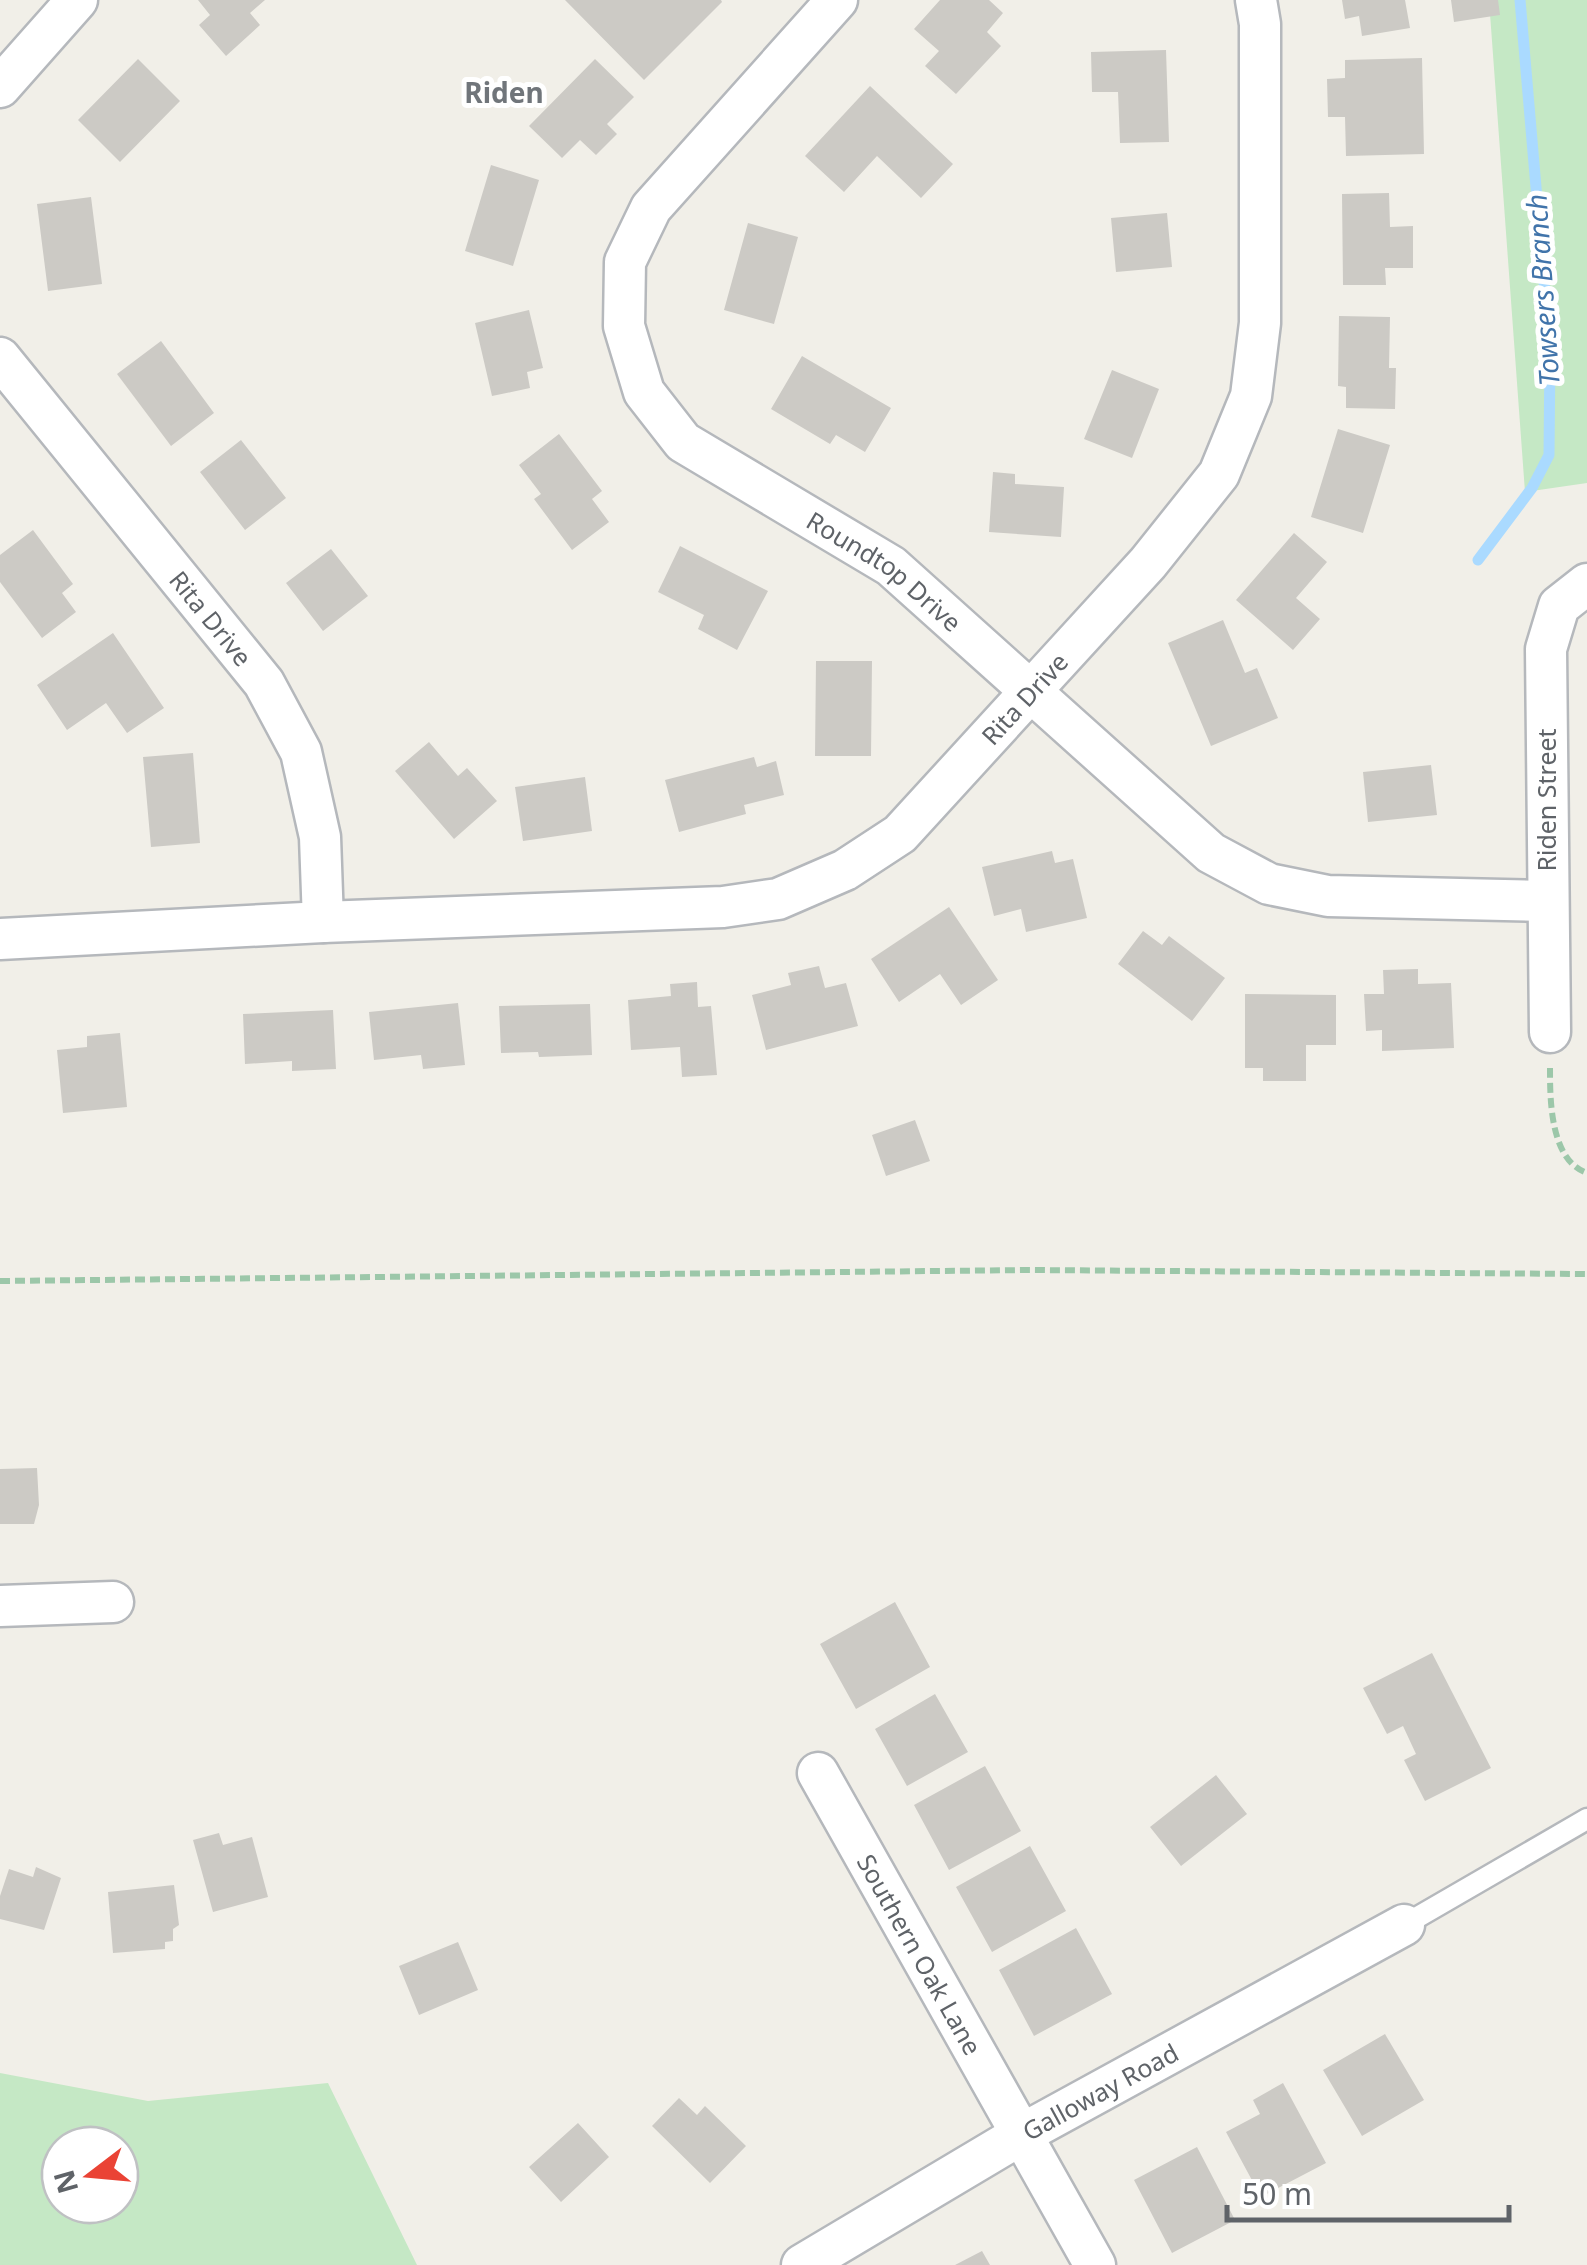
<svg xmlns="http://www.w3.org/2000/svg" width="1587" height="2265" viewBox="0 0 1587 2265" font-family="'Noto Sans',sans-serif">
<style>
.green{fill:#c5e8c5;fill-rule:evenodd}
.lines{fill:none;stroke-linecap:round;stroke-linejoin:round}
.stream{stroke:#aadaff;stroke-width:11}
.building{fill:#cccac5}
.service-casing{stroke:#b5b8bc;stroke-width:25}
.minor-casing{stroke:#b5b8bc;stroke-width:45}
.path{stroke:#9cc7a9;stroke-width:6;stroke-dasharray:10 5;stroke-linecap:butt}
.service{stroke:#fff;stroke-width:20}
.minor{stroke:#fff;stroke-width:40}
.labels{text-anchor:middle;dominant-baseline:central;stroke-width:10;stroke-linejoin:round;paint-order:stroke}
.street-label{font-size:25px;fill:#5f6368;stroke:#fff}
.neighbourhood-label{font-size:28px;font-weight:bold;fill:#70757a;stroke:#fff}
.water-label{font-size:28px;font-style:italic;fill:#4174aa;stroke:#fff}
</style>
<rect width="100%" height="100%" fill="#f1efe8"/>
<path class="green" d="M 1489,0 L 1587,0 L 1587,483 L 1525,492 Z
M 0,2073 L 148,2101 L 328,2083 L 417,2265 L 0,2265 ZM 120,2145 L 120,2205 L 60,2205 L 60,2145 Z"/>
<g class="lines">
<path class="stream" d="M 1478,560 L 1532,488 L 1549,455 L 1550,351 L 1520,0"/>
</g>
<path class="building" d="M 198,0 L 265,0 L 250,13 L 260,25 L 226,56 L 199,25 L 210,15 Z
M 565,0 L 721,0 L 722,2 L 644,80 Z
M 940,0 L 989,0 L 1003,13 L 987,32 L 1001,46 L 956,94 L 925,66 L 939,51 L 914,29 Z
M 1342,0 L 1405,0 L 1410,28 L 1362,36 L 1359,16 L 1345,19 Z
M 1451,0 L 1498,0 L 1500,15 L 1454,22 Z
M 1166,50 L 1169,142 L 1120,143 L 1118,92 L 1092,92 L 1091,52 Z
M 1422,58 L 1424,154 L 1346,156 L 1345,117 L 1328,117 L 1327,79 L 1345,78 L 1345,60 Z
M 138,59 L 180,101 L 120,162 L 78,120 Z
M 595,59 L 634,97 L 607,124 L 617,134 L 596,155 L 580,140 L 562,158 L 529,126 Z
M 870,86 L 953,164 L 921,198 L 877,156 L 844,192 L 805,156 Z
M 491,165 L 539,180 L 513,266 L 465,251 Z
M 1389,193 L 1390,227 L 1413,226 L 1413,268 L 1385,268 L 1386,285 L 1343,285 L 1342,194 Z
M 91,197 L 102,284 L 48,291 L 37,204 Z
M 1167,213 L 1172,267 L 1116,272 L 1111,218 Z
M 748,223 L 798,237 L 774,324 L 724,310 Z
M 529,310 L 543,368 L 527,372 L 530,388 L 492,396 L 475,323 Z
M 1339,316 L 1390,317 L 1389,368 L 1396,368 L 1395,409 L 1346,408 L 1346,387 L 1338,386 Z
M 161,341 L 214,413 L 171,446 L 117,374 Z
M 802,356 L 891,408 L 865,452 L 836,435 L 830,444 L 771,409 Z
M 1112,370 L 1159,389 L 1132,458 L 1084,439 Z
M 1338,429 L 1390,445 L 1363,533 L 1311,517 Z
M 559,434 L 602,491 L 592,499 L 609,522 L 572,550 L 534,499 L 541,494 L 519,465 Z
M 241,440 L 286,498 L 245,530 L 200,472 Z
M 993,472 L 1015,474 L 1015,484 L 1064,487 L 1061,537 L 989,532 Z
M 33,530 L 73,584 L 62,593 L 76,612 L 42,638 L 0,582 L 0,555 Z
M 1294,533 L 1327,562 L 1296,598 L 1320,619 L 1293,650 L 1236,600 Z
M 680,546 L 768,591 L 737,650 L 698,629 L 704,615 L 658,592 Z
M 331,549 L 368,596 L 323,631 L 286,583 Z
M 1223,620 L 1245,673 L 1257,668 L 1278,718 L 1211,746 L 1168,643 Z
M 113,633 L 164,708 L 127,733 L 106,703 L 67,730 L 37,685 Z
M 816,661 L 872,661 L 871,756 L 815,756 Z
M 429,742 L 458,776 L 467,768 L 497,801 L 454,839 L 395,771 Z
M 193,753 L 200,843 L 151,847 L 143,757 Z
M 754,757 L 757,767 L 776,761 L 784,795 L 744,805 L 746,814 L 679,832 L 665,780 Z
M 1431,765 L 1437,815 L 1368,822 L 1363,772 Z
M 585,777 L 592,831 L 523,841 L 515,787 Z
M 1052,851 L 1055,863 L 1073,859 L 1087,918 L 1026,932 L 1021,909 L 994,916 L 982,867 Z
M 949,907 L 998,980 L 961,1005 L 940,974 L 899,1002 L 871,959 Z
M 1143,931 L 1162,945 L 1169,936 L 1225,978 L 1192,1021 L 1118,964 Z
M 819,966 L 825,988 L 846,983 L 858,1026 L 766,1050 L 752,995 L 791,985 L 788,973 Z
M 1418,969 L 1418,984 L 1451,983 L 1454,1048 L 1382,1051 L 1382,1030 L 1366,1031 L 1364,994 L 1384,994 L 1383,970 Z
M 697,982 L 698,1007 L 711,1006 L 717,1075 L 682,1077 L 680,1047 L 631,1050 L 628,1000 L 671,996 L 670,984 Z
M 1245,994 L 1336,995 L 1336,1045 L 1306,1045 L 1306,1081 L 1263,1081 L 1263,1068 L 1245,1068 Z
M 458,1003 L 465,1065 L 423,1069 L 421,1055 L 374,1060 L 369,1012 Z
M 590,1004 L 592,1055 L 539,1057 L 538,1052 L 501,1053 L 499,1006 Z
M 333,1010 L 336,1069 L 292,1071 L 292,1061 L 245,1064 L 243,1014 Z
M 120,1033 L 127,1107 L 63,1113 L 57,1050 L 87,1047 L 87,1036 Z
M 915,1120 L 930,1161 L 886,1176 L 872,1135 Z
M 37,1468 L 39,1505 L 34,1524 L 0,1524 L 0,1469 Z
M 895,1602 L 930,1667 L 856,1709 L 820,1644 Z
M 1432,1653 L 1491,1768 L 1425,1801 L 1404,1760 L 1416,1754 L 1403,1726 L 1387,1734 L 1363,1688 Z
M 935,1694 L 968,1752 L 907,1786 L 875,1729 Z
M 985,1766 L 1021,1831 L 949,1870 L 914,1805 Z
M 1216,1775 L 1247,1814 L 1181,1866 L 1150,1827 Z
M 219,1833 L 223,1845 L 252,1837 L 268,1897 L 213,1912 L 193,1840 Z
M 1030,1846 L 1066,1911 L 992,1952 L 956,1887 Z
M 36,1867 L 61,1878 L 44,1930 L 0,1919 L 0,1896 L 9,1869 L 33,1877 Z
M 174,1885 L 179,1925 L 173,1929 L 173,1941 L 165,1942 L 165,1949 L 113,1953 L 108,1892 Z
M 1076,1928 L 1112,1994 L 1034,2036 L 999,1970 Z
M 458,1942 L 478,1990 L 419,2015 L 399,1966 Z
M 1385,2034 L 1424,2100 L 1362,2136 L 1323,2070 Z
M 1283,2083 L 1326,2163 L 1261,2197 L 1226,2132 L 1260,2114 L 1253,2100 Z
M 679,2098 L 697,2115 L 705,2106 L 746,2146 L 710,2183 L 652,2126 Z
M 578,2123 L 609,2157 L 561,2202 L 529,2167 Z
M 1197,2147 L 1235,2220 L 1172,2253 L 1134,2180 Z
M 982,2251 L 990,2265 L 955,2265 Z"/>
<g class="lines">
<defs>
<path id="service" d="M 1404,1925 L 1587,1819"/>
<g id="minor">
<path id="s1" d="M 837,0 L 651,208 L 625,262 L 624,326 L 644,392 L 683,442 L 891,566 L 1211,853 L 1269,884 L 1328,896 L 1546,901"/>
<path d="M 0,87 L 77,0"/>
<path id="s2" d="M 0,358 L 264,683 L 301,752 L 320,837 L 323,922"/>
<path id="s3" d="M 0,939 L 323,922 L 723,907 L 778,899 L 845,870 L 900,834 L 1148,563 L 1219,474 L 1251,396 L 1260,323 L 1260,24 L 1256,0"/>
<path d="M 1550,1032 L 1546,649 L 1559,606 L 1587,584"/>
<path d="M 0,1606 L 113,1602"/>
<path id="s4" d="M 818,1773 L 1095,2265"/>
<path id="s5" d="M 802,2265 L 1022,2134 L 1404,1925"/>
</g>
</defs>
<use href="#service" class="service-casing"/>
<use href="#minor" class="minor-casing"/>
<path class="path" d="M 1550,1068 C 1550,1100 1550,1160 1587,1173
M 0,1281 L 1029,1270 L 1587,1274"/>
<use href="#service" class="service"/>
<use href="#minor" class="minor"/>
</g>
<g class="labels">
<g class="street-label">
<text stroke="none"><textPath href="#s1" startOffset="775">Roundtop Drive</textPath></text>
<text stroke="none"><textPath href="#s2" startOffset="335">Rita Drive</textPath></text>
<text stroke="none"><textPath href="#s3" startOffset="1102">Rita Drive</textPath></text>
<text transform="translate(1546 800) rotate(-90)">Riden Street</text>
<text stroke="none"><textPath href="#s4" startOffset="208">Southern Oak Lane</textPath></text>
<text stroke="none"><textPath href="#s5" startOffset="345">Galloway Road</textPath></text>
</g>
<g class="neighbourhood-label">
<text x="504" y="92">Riden</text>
</g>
<g class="water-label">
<text transform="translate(1542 290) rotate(-94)">Towsers Branch</text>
</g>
</g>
<g transform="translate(90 2175) rotate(254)"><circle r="48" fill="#ffffff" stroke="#bfc1c3" stroke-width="2.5"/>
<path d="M0-8L18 38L0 25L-18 38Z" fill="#ea4335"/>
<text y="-15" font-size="28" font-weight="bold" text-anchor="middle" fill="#5f6368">N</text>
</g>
<path d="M1227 2205v15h282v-15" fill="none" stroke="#5f6368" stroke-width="5"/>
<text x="1242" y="2205" font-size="30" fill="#5f6368" stroke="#ffffff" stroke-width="8" paint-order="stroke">50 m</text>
</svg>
